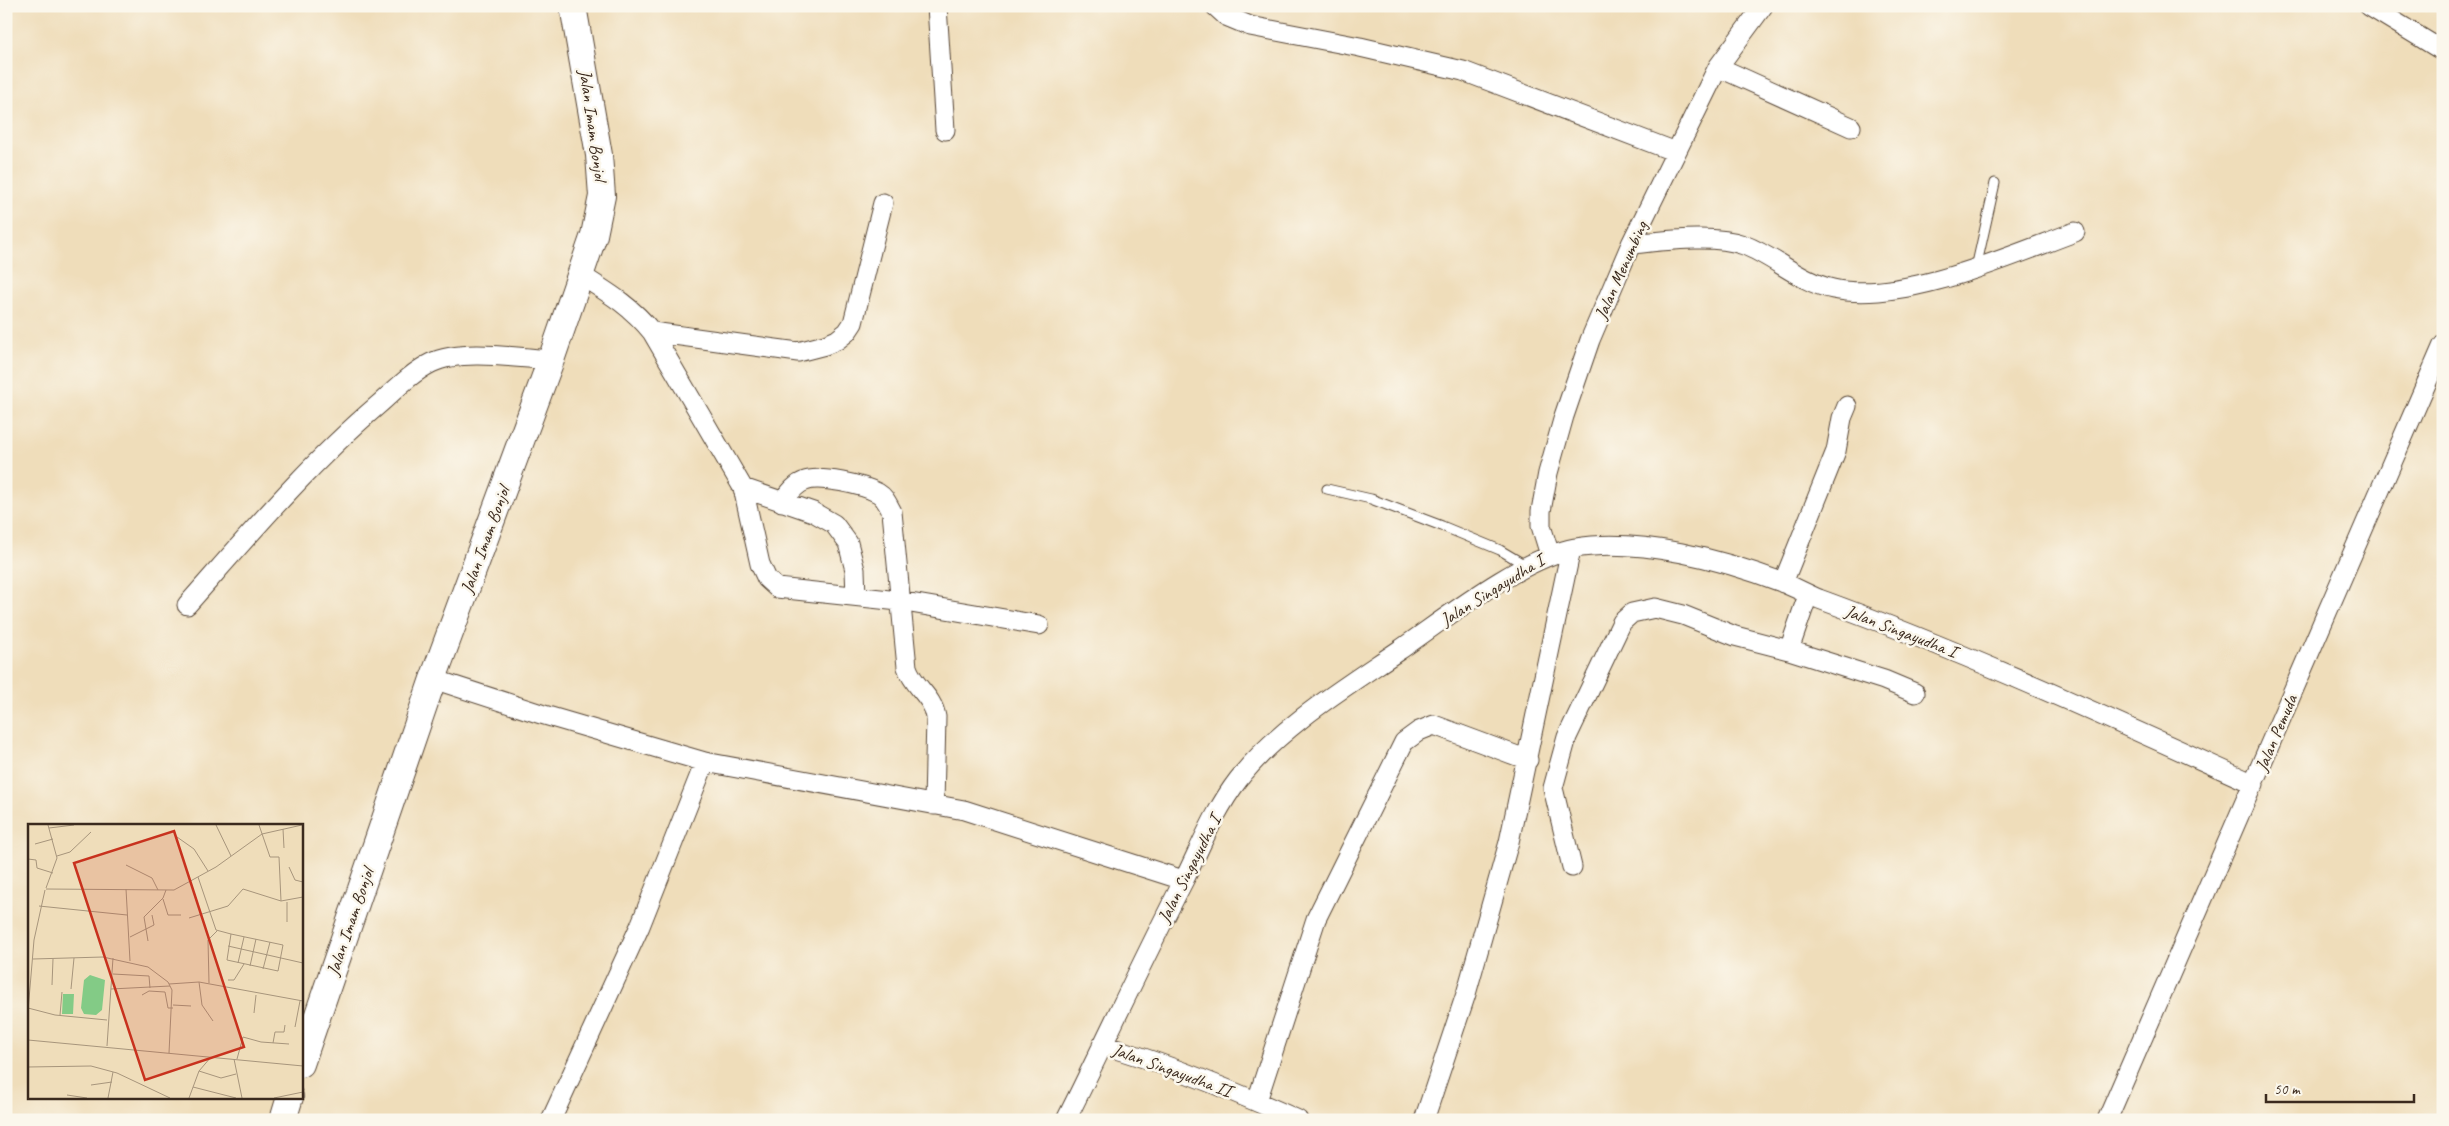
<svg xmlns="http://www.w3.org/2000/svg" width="2449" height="1126" viewBox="0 0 2449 1126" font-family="Caveat,sans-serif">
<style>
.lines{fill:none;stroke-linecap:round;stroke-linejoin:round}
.lane-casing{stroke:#564535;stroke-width:11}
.street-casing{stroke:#564535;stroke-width:21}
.secondary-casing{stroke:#564535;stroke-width:28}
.lane{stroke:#fff;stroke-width:9}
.street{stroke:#fff;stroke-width:19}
.secondary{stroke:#fff;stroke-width:26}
.labels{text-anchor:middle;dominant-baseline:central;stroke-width:5;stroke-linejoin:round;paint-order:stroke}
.street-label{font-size:18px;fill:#3b2a1e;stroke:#fbf7ec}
.inset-road{fill:none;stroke:#a7957c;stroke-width:1}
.view{fill:#c8321e;fill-opacity:0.15;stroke:#c8321e;stroke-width:2.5}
.inset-edge{fill:none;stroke:#3b2a1e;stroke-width:2.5}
</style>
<rect width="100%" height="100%" fill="#fbf7ec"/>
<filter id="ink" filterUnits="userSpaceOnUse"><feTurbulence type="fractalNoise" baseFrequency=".02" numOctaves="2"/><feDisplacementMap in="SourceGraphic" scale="10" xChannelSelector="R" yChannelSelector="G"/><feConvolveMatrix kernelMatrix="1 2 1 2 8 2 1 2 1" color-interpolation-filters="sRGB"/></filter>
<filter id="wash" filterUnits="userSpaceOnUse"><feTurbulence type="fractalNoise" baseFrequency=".0096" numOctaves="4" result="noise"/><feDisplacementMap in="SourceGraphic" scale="20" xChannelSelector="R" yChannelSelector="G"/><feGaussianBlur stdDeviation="1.12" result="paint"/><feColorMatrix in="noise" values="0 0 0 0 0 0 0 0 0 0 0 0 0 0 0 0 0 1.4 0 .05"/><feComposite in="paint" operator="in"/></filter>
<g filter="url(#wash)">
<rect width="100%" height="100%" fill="#efddba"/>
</g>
<g filter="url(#ink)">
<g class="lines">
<defs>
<path id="lane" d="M 1976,268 L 1995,183
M 1327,489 L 1371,499 L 1442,526 L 1500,550 L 1527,566"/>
<path id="street" d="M 937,6 L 945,130
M 1215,6 L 1226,16 L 1250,26 L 1360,47 L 1463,71 L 1676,152
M 2369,6 L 2443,51
M 1718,67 L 1851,127
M 1631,244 C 1664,241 1714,234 1744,245 C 1775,257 1800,282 1833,289 C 1903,304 2009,256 2075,232
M 582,276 C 609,293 632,307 652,332 L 743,488 L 760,564 L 767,579 L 777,588 L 899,601 L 1039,625
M 652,332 L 798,352 L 825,345 L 837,340 L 847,332 L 853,323 L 883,203
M 743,488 L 813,512 L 834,524 L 848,543 L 855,570 L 856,596
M 782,502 C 789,494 794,485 805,481 C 819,475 864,485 878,493 C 885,497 888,505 892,512 L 907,667 C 914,688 932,695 936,717 L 934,805
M 1550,555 L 1541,526 L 1541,511 L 1548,473 L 1564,416 L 1590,340 L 1631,244 L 1718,67 L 1763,6
M 1783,583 L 1836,451 L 1842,418 L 1847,406
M 187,605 C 248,536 308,465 378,405 C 394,391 411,373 431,363 C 461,348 518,358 551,360
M 1789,650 L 1884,680 L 1915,693
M 433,679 L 541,714 L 705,762 L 964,810 L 1183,880
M 1572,867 L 1553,788 L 1567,737 L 1622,622 L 1632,613 L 1655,608 L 1683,615 L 1735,636 L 1789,650 L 1808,595
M 1102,1045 C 1169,1064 1234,1091 1298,1120
M 1257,1101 L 1316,919 L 1404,742 L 1419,731 L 1434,725 L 1528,760
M 551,1120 L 640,926 L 705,762
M 1066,1120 C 1106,1040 1143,959 1184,880 C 1201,846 1215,810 1238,780 C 1278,728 1345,687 1398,651 C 1446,618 1520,559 1575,548 C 1639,537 1724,560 1784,583 C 1796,588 1807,594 1819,599 C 1967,653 2110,719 2254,784
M 1424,1120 L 1466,994 L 1509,842 L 1571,549
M 2107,1120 L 2443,345"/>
<path id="secondary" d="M 301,1064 L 433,679 L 551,360 L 594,235 L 602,196 L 599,155 L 573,6
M 283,1120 L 290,1097"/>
</defs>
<use href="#lane" class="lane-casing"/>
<use href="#street" class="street-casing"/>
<use href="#secondary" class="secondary-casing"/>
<use href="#lane" class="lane"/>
<use href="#street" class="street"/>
<use href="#secondary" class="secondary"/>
</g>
</g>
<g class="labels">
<g class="street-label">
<text transform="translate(593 125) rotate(82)">Jalan Imam Bonjol</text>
<text transform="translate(1621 270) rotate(-66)">Jalan Menumbing</text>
<text transform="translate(485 540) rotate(-70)">Jalan Imam Bonjol</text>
<text transform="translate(1492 590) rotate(-32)">Jalan Singayudha I</text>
<text transform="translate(1901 631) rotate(21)">Jalan Singayudha I</text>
<text transform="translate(2276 733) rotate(-67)">Jalan Pemuda</text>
<text transform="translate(1189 869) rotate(-63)">Jalan Singayudha I</text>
<text transform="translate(350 922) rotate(-71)">Jalan Imam Bonjol</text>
<text transform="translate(1172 1070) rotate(20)">Jalan Singayudha II</text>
</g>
</g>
<g transform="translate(28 824)">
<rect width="275" height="275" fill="#efddba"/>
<path d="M 62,151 L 77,156 L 74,186 L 68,191 L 56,190 L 53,184 L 56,156 ZM 35,170 L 46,170 L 45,190 L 34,190 Z" fill="#83cb86"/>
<path class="inset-road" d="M 188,1 L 203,32M 231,1 L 242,33 L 251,33 L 253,77M 21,4 L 46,1M 255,5 L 256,24M 149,13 L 166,25 L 180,47M 7,20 L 25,15M 29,32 L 42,28 L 63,8M 0,35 L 8,36 L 9,44 L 25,49M 98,41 L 124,54 L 130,66M 261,43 L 267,56 L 275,58M 170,53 L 188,106 L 203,110 L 199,136 L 250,147 L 255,121 L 203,110M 18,64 L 29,34 L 20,1M 18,65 L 146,66 L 188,43 L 234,10 L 274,1M 98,65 L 102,137M 135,75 L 140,91 L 153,91M 11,82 L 99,91M 161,94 L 200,82 L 215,65 L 253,77 L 275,73M 259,98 L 259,78M 102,113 L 126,101 L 124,91M 120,117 L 116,93 L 135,74 L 138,66M 200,122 L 275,139M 5,135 L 75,133 L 120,143 L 140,158 L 144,166 L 141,229M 210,139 L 216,113M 222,142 L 228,115M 235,145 L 242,118M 85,150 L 121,152 L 122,164M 200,156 L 206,156 L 216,140M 171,158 L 174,181 L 185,197M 181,159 L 180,116 L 189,107M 141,160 L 171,158 L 275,177M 24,161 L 25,135M 43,165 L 46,134M 83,165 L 142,162M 114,171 L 121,167 L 137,168 L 140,184 L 145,184M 145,181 L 163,182M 0,184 L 27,191 L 79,196M 0,187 L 6,116 L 17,66M 226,189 L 228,171M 32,191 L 34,168M 267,203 L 272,177M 0,216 L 275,242M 245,219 L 247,208 L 256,208 L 257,201M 79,222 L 85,134M 206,235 L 214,274M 209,235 L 215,213 L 233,218 L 261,220M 0,243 L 63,242 L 89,249 L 142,274M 171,247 L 193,254 L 208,250M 63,261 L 84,258M 165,263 L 208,274M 39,271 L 59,274M 80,274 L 85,248M 161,274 L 171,247 L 183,233M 246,274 L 275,268"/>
<path class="view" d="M 146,7 L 216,223 L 117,256 L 46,39 Z"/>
<rect width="275" height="275" class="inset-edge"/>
</g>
<rect width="2449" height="1126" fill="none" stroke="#fbf7ec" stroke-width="25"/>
<path d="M2266 1094v8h148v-8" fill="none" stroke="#3b2a1e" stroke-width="2.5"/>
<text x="2274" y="1094" font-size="15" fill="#3b2a1e" stroke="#fbf7ec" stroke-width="4" paint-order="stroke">50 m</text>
</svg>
